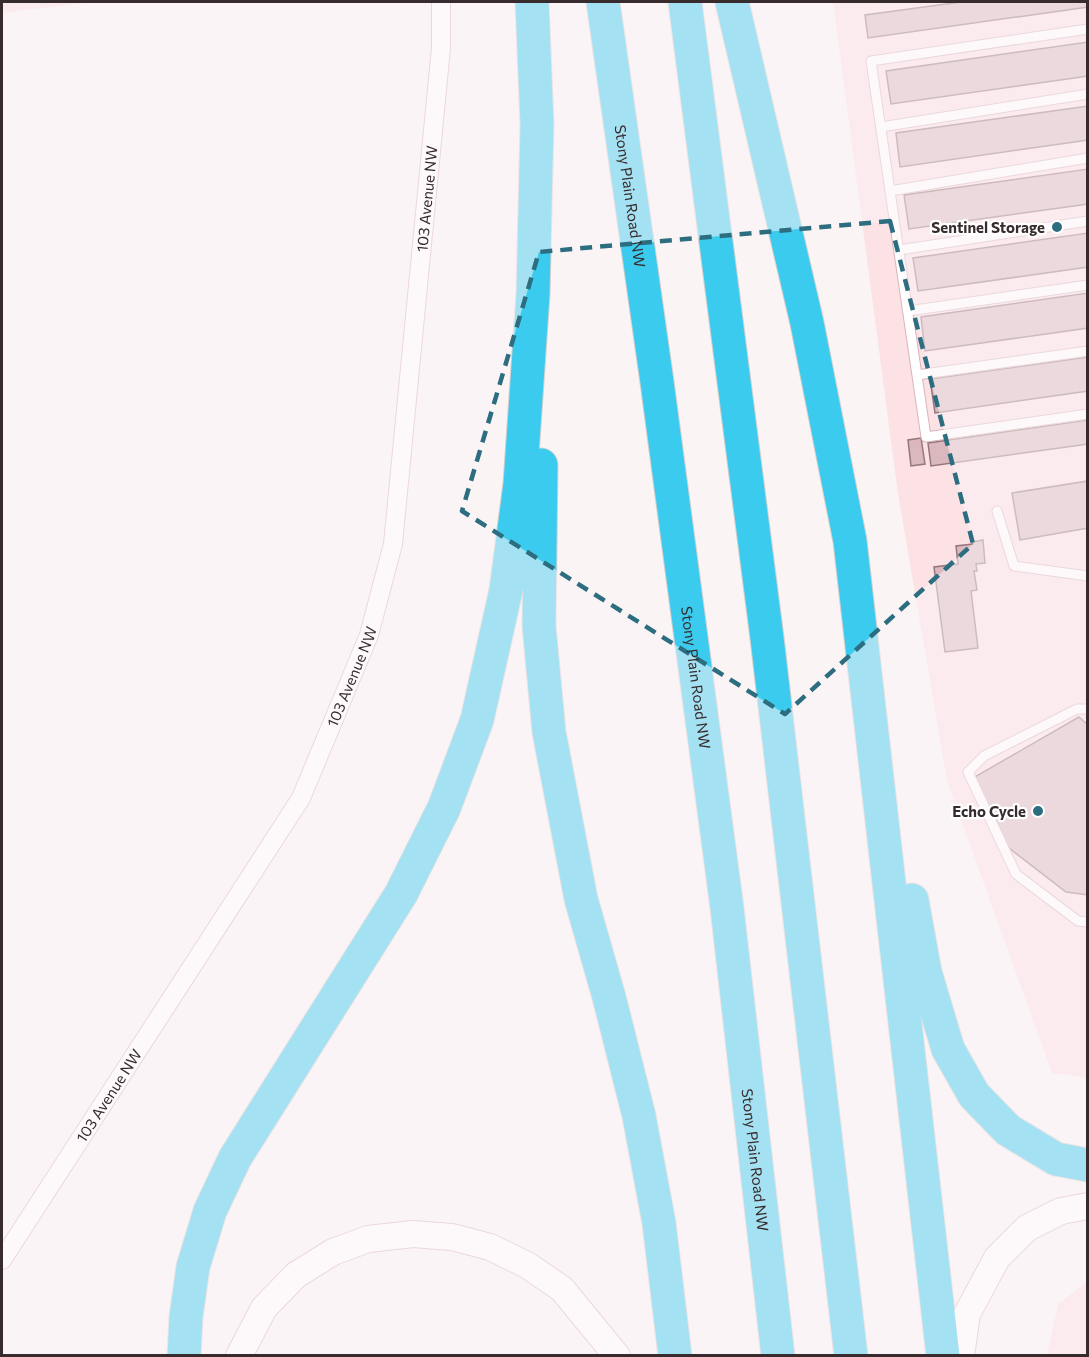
<svg xmlns="http://www.w3.org/2000/svg" width="1089" height="1357" viewBox="0 0 1089 1357" font-family="Commissioner,sans-serif">
<style>
.built{fill:#fce1e5}
.building{fill:#dab8be;stroke:#95767b;stroke-width:1.5}
.lines{fill:none;stroke-linecap:round;stroke-linejoin:round}
.service-casing{stroke:#d7b5bb;stroke-width:11}
.minor-casing{stroke:#d7b5bb;stroke-width:20}
.secondary-casing{stroke:#d7b5bb;stroke-width:28}
.motorway-casing{stroke:#d3d0d1;stroke-width:35}
.service{stroke:#fff;stroke-width:9}
.minor{stroke:#fff;stroke-width:18}
.secondary{stroke:#fff;stroke-width:26}
.motorway{stroke:#3bcbee;stroke-width:33}
.marked{fill:none;stroke:#2c6e80;stroke-width:4.5;stroke-dasharray:12 8;stroke-linejoin:round}
.poi-dot{fill:#2c6e80;stroke:#fff;stroke-width:2}
.labels{text-anchor:middle;dominant-baseline:central;stroke-width:4.5;stroke-linejoin:round;paint-order:stroke}
.street-label{font-size:15px;fill:#382b2d;stroke:#fff}
.poi-label{font-size:15px;font-weight:bold;fill:#382b2d;stroke:#fff;text-anchor:end}
</style>
<rect width="100%" height="100%" fill="#fbf4f5"/>
<path class="built" d="M 2,2 L 92,2 L 2,13 Z
M 833,2 L 1087,2 L 1087,1078 L 1052,1073 L 947,781 L 898,494 Z
M 1087,1282 L 1087,1355 L 1047,1355 L 1058,1304 Z"/>
<path class="building" d="M 961,2 L 1088,2 L 1088,7 L 868,38 L 865,15 Z
M 1088,42 L 1088,76 L 891,104 L 886,71 Z
M 1088,106 L 1088,140 L 900,167 L 896,133 Z
M 1088,169 L 1088,204 L 909,229 L 904,195 Z
M 1088,233 L 1088,267 L 918,291 L 913,258 Z
M 1088,293 L 1088,328 L 925,351 L 921,317 Z
M 1088,357 L 1088,391 L 935,413 L 930,379 Z
M 1088,420 L 1088,444 L 931,466 L 928,443 Z
M 921,438 L 925,464 L 911,466 L 908,440 Z
M 1088,481 L 1088,528 L 1020,540 L 1012,493 Z
M 983,540 L 985,563 L 976,564 L 977,571 L 974,571 L 977,590 L 971,591 L 978,648 L 945,652 L 934,567 L 958,564 L 956,546 L 973,544 L 972,542 Z
M 1079,717 L 1088,725 L 1088,895 L 1066,892 L 1005,845 L 973,778 Z"/>
<g class="lines">
<defs>
<path id="service" d="M 1088,29 L 871,61 L 926,437 L 1088,414
M 881,127 L 1088,94
M 890,191 L 1088,158
M 899,250 L 1088,221
M 908,311 L 1088,285
M 917,375 L 1088,351
M 997,511 L 1014,566 L 1088,576
M 1088,709 L 1077,709 L 984,756 L 968,772 L 1016,874 L 1078,921 L 1088,922"/>
<g id="minor">
<path id="s1" d="M 2,1260 L 301,798 L 369,635 L 393,544 L 441,48 L 441,2"/>
</g>
<path id="secondary" d="M 239,1356 L 264,1308 L 296,1275 L 333,1252 L 368,1239 L 413,1234 L 452,1237 L 490,1247 L 527,1265 L 562,1289 L 617,1356
M 961,1356 L 967,1314 L 997,1258 L 1027,1228 L 1061,1211 L 1088,1206"/>
<g id="motorway">
<path id="s2" d="M 603,2 L 657,382 L 727,908 L 778,1356"/>
<path d="M 685,2 L 767,638 L 851,1356"/>
<path d="M 732,2 L 807,323 L 850,541 L 943,1356"/>
<path d="M 541,465 L 539,626 L 549,732 L 581,899 L 609,997 L 639,1116 L 659,1223 L 675,1356"/>
<path d="M 912,900 L 925,972 L 948,1049 L 974,1095 L 1008,1130 L 1056,1159 L 1088,1165"/>
<path d="M 184,1356 L 186,1317 L 193,1267 L 210,1211 L 235,1158 L 401,894 L 444,808 L 477,720 L 506,590 L 520,484 L 533,294 L 537,124 L 532,2"/>
</g>
</defs>
<use href="#service" class="service-casing"/>
<use href="#minor" class="minor-casing"/>
<use href="#secondary" class="secondary-casing"/>
<use href="#motorway" class="motorway-casing"/>
<use href="#service" class="service"/>
<use href="#minor" class="minor"/>
<use href="#secondary" class="secondary"/>
<use href="#motorway" class="motorway"/>
</g>
<path d="M0 0H1089V1357H0ZM 890,221 L 973,544 L 785,714 L 462,511 L 539,252 Z" fill="#fbf4f5" fill-opacity=".55" fill-rule="evenodd"/>
<path class="marked" d="M 890,221 L 973,544 L 785,714 L 462,511 L 539,252 Z"/>
<g class="poi-dot">
<circle cx="1057" cy="227" r="6"/>
<circle cx="1038" cy="811" r="6"/>
</g>
<g class="labels">
<g class="street-label">
<text stroke="none"><textPath href="#s2" startOffset="196">Stony Plain Road NW</textPath></text>
<text stroke="none"><textPath href="#s1" startOffset="1168">103 Avenue NW</textPath></text>
<text stroke="none"><textPath href="#s1" startOffset="682">103 Avenue NW</textPath></text>
<text stroke="none"><textPath href="#s2" startOffset="682">Stony Plain Road NW</textPath></text>
<text stroke="none"><textPath href="#s1" startOffset="196">103 Avenue NW</textPath></text>
<text stroke="none"><textPath href="#s2" startOffset="1168">Stony Plain Road NW</textPath></text>
</g>
<g class="poi-label">
<text x="1045" y="227">Sentinel Storage</text>
<text x="1026" y="811">Echo Cycle</text>
</g>
</g>
<rect width="1089" height="1357" fill="none" stroke="#382b2d" stroke-width="6"/>
</svg>
